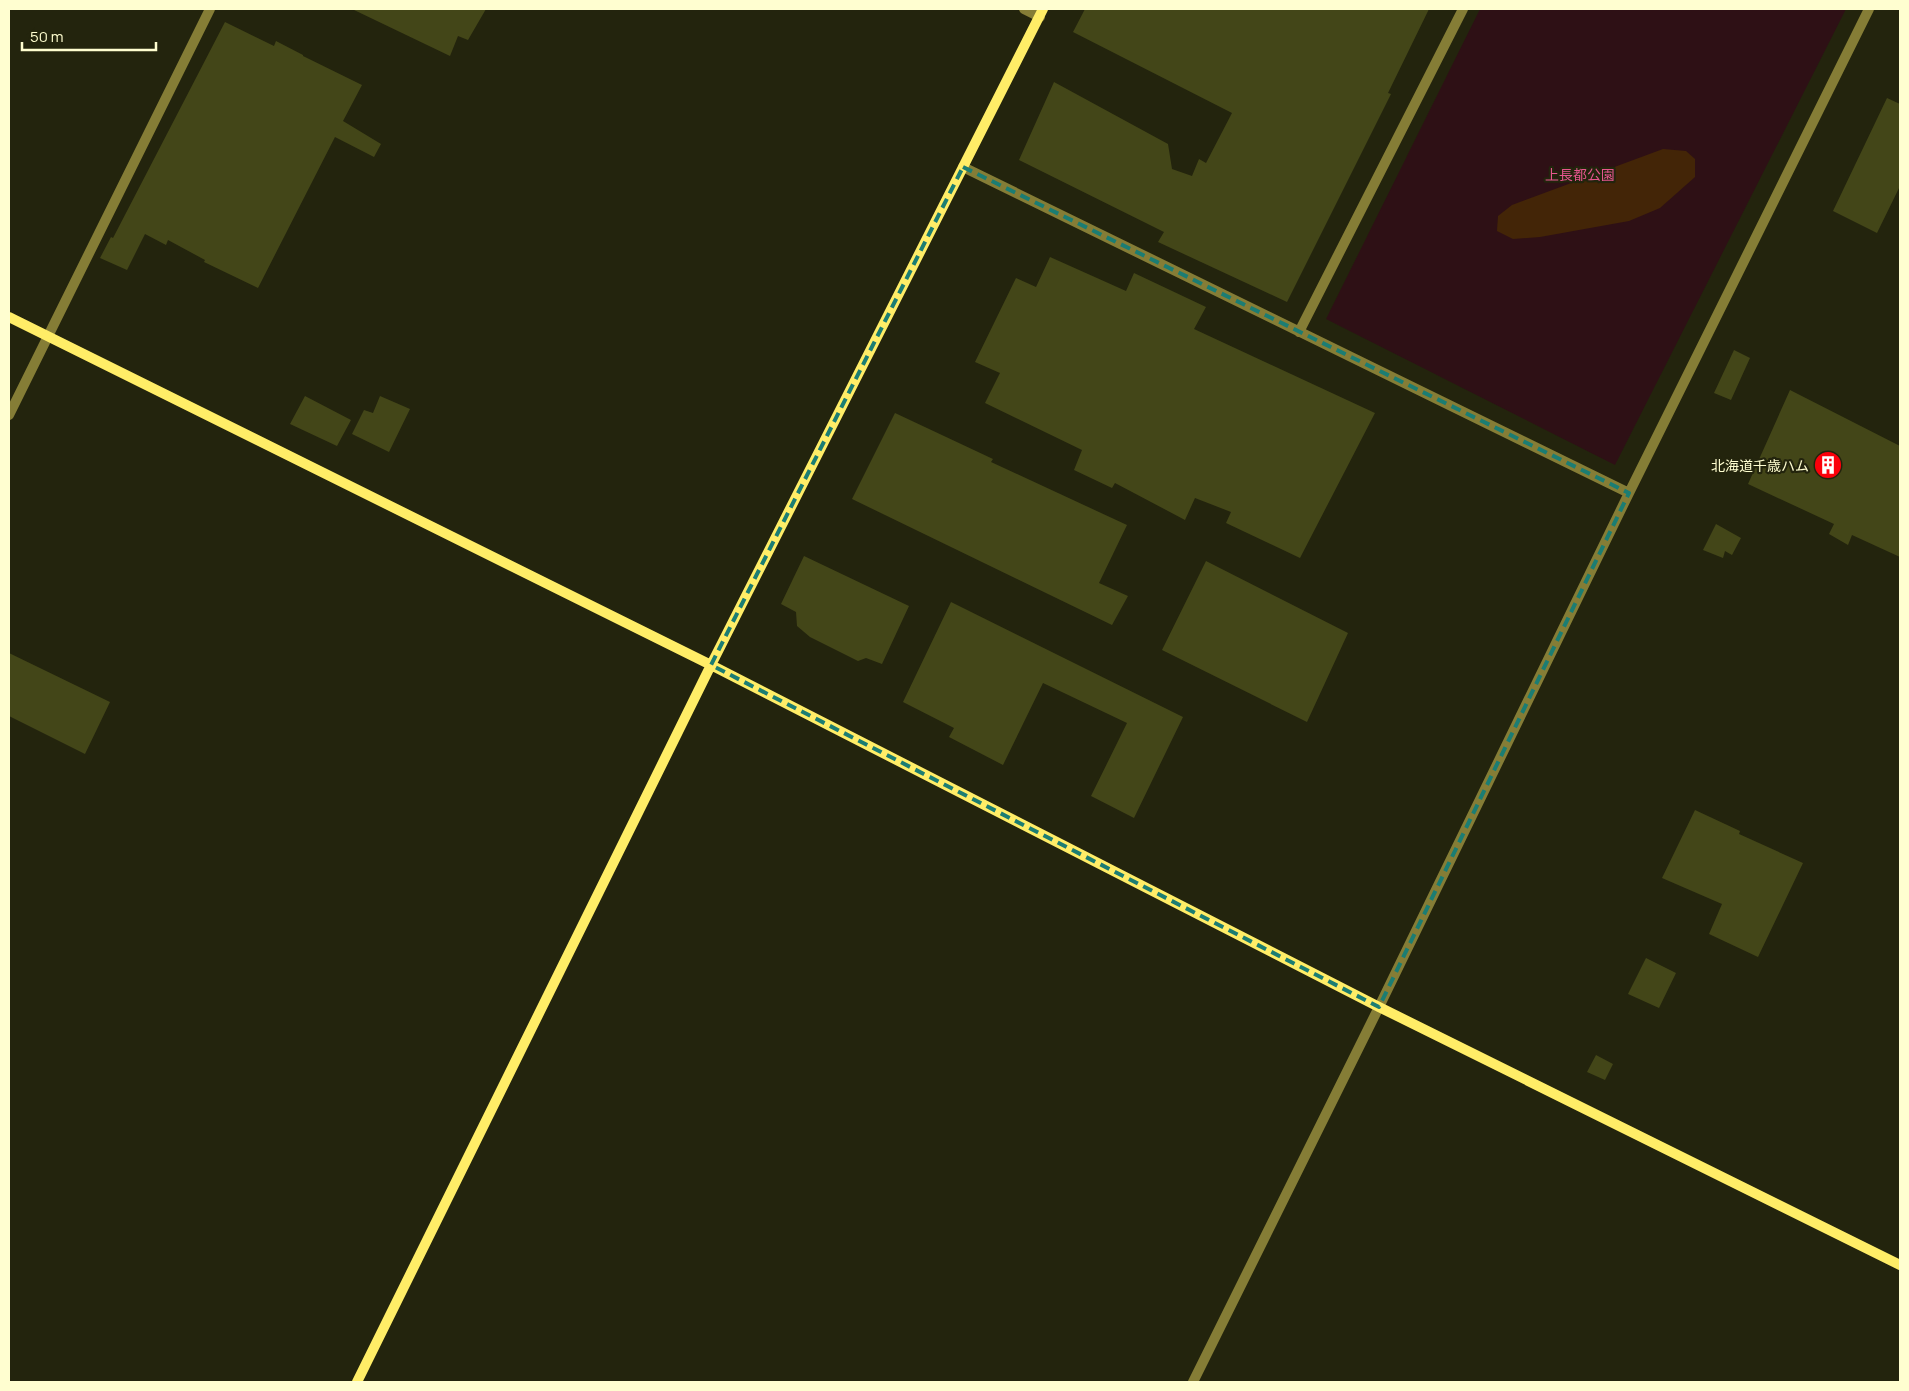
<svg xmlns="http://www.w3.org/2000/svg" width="1909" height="1391" viewBox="0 0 1909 1391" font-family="Manrope,'Noto Sans JP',sans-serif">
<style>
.green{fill:#2e1015}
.water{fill:#432507}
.building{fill:#434618}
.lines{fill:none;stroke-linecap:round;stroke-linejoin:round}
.street{stroke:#857d36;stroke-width:10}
.secondary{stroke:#ffed67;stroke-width:10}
.marked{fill:none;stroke:#1b7d73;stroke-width:4;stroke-dasharray:10 6;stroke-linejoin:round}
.labels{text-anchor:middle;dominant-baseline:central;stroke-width:4.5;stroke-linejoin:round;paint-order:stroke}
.park-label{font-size:14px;fill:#e5568e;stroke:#23240d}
.poi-label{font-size:14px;fill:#fffed0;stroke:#23240d;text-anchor:end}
</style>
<rect width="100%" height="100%" fill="#23240d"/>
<path class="green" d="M 1480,9 L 1846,9 L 1615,465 L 1326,319 Z"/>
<path class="water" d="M 1663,149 L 1686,151 L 1695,159 L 1695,177 L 1660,208 L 1629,221 L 1540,237 L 1513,239 L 1497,231 L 1498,216 L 1512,205 Z"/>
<path class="building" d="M 352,9 L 486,9 L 468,40 L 458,36 L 450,56 Z
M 1085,9 L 1429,9 L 1388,93 L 1391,94 L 1287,302 L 1158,242 L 1164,232 L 1019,160 L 1054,82 L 1168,144 L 1172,169 L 1192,176 L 1199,159 L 1206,163 L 1232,113 L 1073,32 Z
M 225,22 L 274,46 L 276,41 L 303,55 L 303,56 L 362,85 L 343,121 L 381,144 L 374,157 L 335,137 L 258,288 L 204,262 L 205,260 L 168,240 L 166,245 L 145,234 L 127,270 L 100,258 L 111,237 L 113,238 Z
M 1887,98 L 1900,104 L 1900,186 L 1877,233 L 1833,211 Z
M 1050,257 L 1126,291 L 1134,273 L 1206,307 L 1194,329 L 1375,413 L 1300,558 L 1226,523 L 1231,512 L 1195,498 L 1185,520 L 1115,483 L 1112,488 L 1074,470 L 1082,450 L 985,403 L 1000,373 L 975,362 L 1016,278 L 1036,287 Z
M 1734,350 L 1750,358 L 1731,400 L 1714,393 Z
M 1790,390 L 1900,446 L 1900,557 L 1852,535 L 1848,545 L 1829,534 L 1834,524 L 1748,484 Z
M 305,396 L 351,420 L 337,446 L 290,424 Z
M 380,396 L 410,409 L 389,452 L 352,434 L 364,410 L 373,413 Z
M 895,413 L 993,459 L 991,462 L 1127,525 L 1099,583 L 1128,596 L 1112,625 L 852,499 Z
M 1716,524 L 1741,538 L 1732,555 L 1725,551 L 1723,558 L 1703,550 Z
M 804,556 L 909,606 L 882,664 L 866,658 L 858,661 L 810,637 L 797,626 L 796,612 L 781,604 Z
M 1206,561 L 1348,633 L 1307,722 L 1162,650 Z
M 951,602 L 1183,717 L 1134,818 L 1091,796 L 1127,723 L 1043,683 L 1003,765 L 949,737 L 954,728 L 903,702 Z
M 9,653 L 110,702 L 85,754 L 9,716 Z
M 1695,810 L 1740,831 L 1739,834 L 1803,863 L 1758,957 L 1709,934 L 1722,904 L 1662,878 Z
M 1646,958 L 1676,973 L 1659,1008 L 1628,994 Z
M 1596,1055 L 1613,1064 L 1605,1080 L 1587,1072 Z"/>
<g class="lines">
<path class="street" d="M 1024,9 L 1040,17
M 963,167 L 1629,493
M 1299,332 L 1463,9
M 9,415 L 210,9
M 1193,1382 L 1379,1007 L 1629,493 L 1869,9"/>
<path class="secondary" d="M 9,317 L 711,665 L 1379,1007 L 1900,1265
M 357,1382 L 711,665 L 1043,9"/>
</g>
<path class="marked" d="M 963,167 L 1629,493 L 1379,1007 L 711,665 Z"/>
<defs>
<symbol id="building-disc" viewBox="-11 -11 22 22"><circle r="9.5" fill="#fb000a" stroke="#23240d"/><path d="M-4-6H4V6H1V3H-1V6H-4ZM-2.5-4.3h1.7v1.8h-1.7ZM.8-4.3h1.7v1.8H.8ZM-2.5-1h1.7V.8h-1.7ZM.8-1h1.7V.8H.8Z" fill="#fff"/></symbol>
</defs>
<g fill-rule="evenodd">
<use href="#building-disc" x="1812" y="449" width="32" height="32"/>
</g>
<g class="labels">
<g class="park-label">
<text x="1580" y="174">上長都公園</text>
</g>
<g class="poi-label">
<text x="1809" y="465">北海道千歳ハム</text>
</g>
</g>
<rect width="1909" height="1391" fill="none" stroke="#fffed0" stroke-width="20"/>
<path d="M22 42v8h134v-8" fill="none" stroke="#fffed0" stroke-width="2.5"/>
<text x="30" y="42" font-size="15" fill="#fffed0" stroke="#23240d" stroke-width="4" paint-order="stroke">50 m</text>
</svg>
